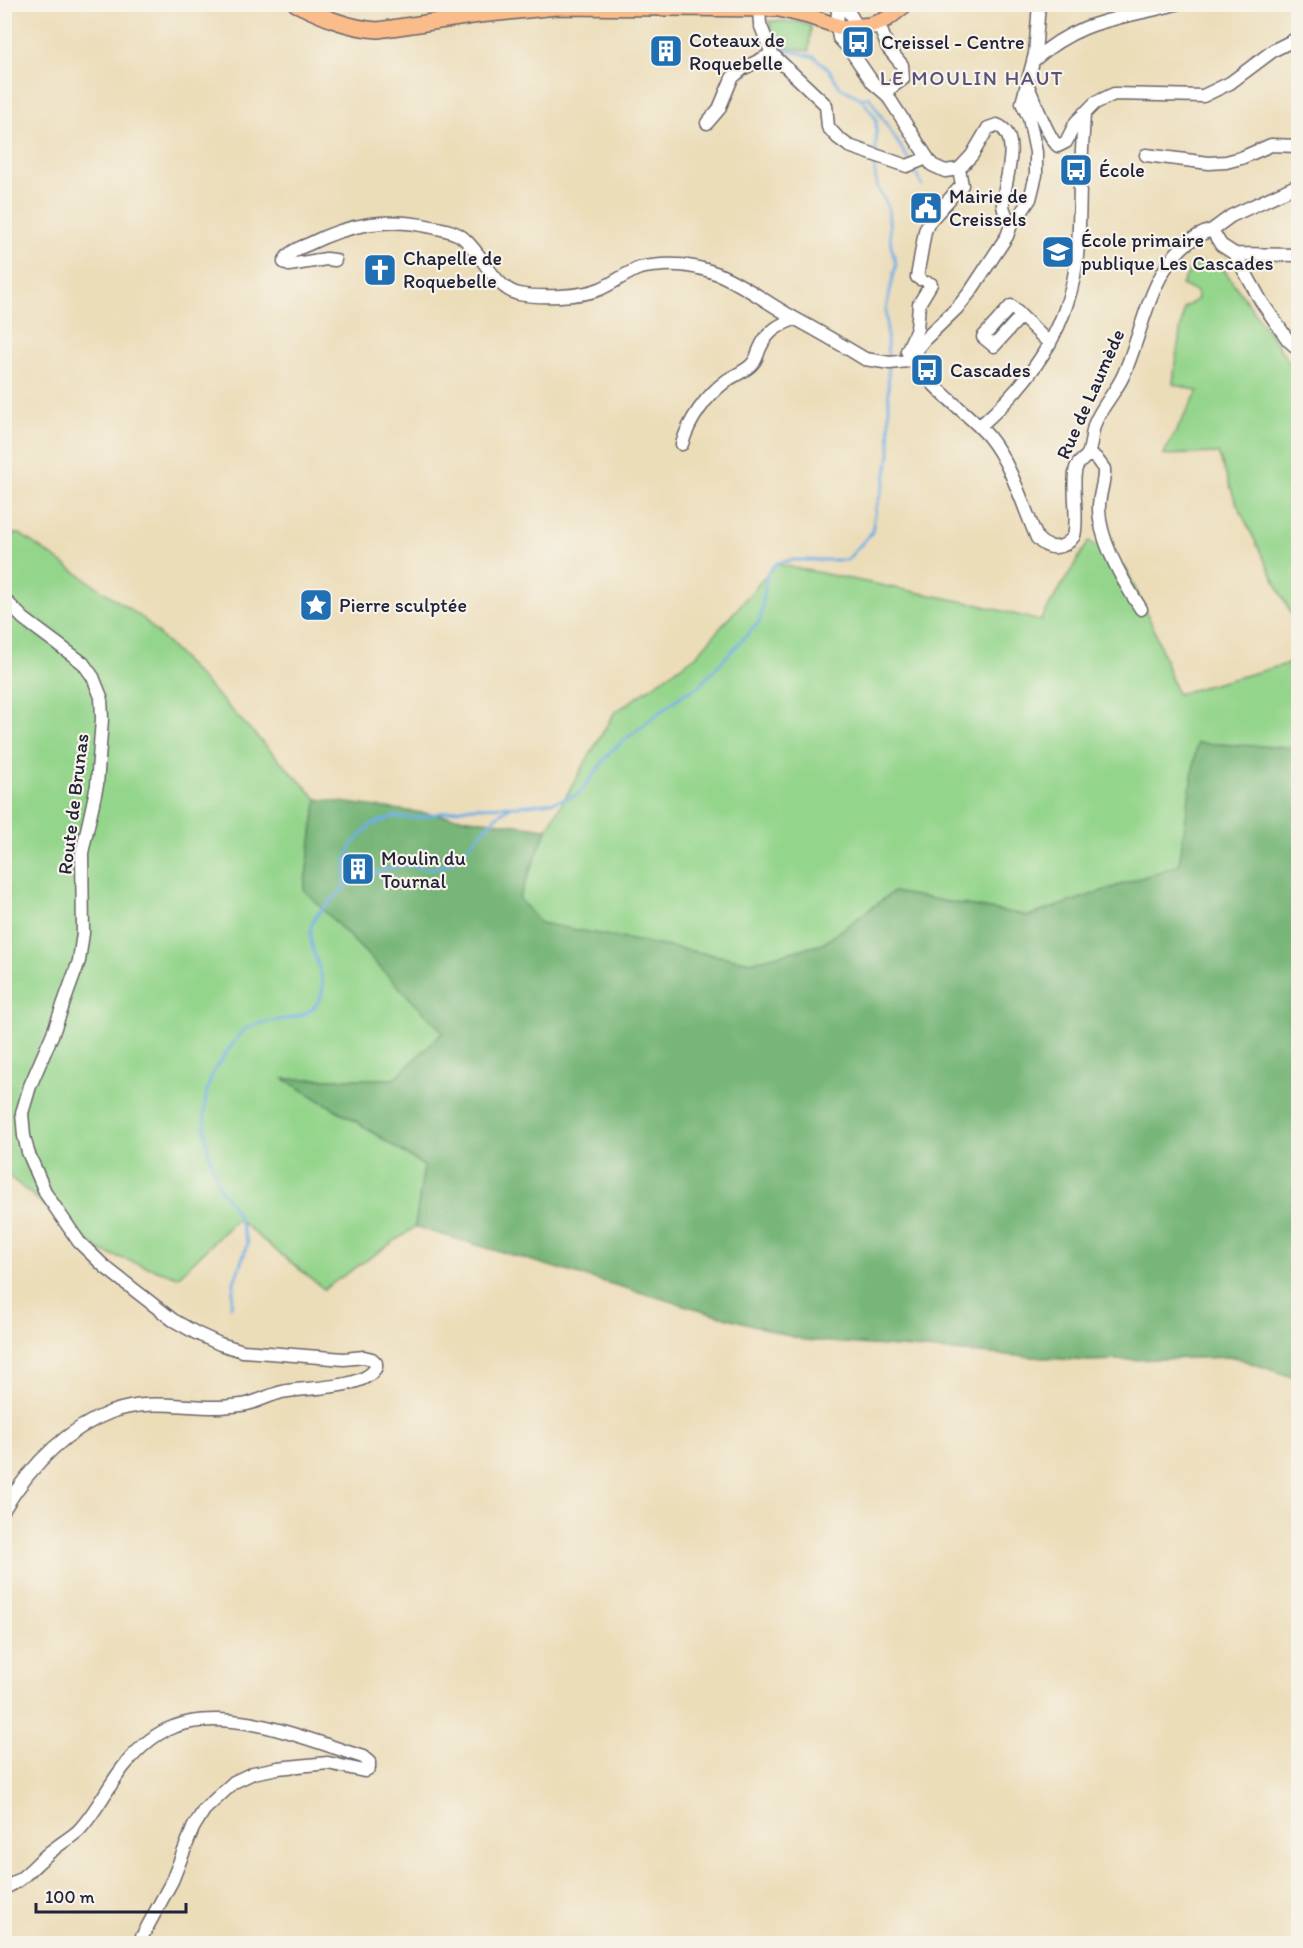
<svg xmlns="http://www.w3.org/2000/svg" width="1303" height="1948" viewBox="0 0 1303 1948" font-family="Itim,sans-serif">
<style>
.green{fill:#94d58c;stroke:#5b7c64;stroke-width:1.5}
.forest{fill:#77b678;stroke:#4c6c5a;stroke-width:1.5}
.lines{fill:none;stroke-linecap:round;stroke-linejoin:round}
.stream{stroke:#70afe3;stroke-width:3}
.minor-casing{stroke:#696367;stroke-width:15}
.major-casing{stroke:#696367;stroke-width:18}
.minor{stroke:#fff;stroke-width:12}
.major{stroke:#fabc8b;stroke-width:15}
.labels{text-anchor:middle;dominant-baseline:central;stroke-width:4.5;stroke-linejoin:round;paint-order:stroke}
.poi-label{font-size:20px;fill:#22223b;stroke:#f7f3e8;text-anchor:start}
.street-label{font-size:20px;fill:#22223b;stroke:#f7f3e8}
.neighbourhood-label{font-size:21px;letter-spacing:1.5px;fill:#5a5179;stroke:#f7f3e8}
</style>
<rect width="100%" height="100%" fill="#f7f3e8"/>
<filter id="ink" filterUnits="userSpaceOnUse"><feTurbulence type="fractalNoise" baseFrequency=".0167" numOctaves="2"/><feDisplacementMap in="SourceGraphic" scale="12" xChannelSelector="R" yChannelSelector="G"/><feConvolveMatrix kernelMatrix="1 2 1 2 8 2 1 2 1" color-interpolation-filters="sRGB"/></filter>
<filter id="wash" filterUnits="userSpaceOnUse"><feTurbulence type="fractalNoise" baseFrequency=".008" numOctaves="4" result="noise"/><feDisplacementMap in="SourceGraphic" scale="24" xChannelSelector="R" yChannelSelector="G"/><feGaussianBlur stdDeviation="1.35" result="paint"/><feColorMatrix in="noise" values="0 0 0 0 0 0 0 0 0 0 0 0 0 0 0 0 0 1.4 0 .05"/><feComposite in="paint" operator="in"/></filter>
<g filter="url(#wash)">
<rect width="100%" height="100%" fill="#ecddb9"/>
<path class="green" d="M 769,21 L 799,22 L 811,26 L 809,51 L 776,46 Z
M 1194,261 L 1222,267 L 1298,374 L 1298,628 L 1236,502 L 1218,453 L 1163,455 L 1198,391 L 1173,384 L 1175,364 L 1184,308 L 1198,299 L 1197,292 L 1182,285 Z
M 4,534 L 20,534 L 144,619 L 317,799 L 304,890 L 444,1032 L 394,1079 L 285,1079 L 360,1124 L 424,1166 L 415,1227 L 324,1289 L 237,1219 L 178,1277 L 100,1251 L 5,1173 Z
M 1089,541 L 1126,569 L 1154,629 L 1177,694 L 1298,661 L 1298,748 L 1197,744 L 1179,865 L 1029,916 L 893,892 L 823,944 L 751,962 L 540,924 L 519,898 L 547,829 L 614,713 L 696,656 L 776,564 L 980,605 L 1040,621 Z"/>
<path class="forest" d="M 1197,743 L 1298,748 L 1298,1379 L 1234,1357 L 1087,1361 L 804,1340 L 415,1227 L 424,1166 L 360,1124 L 284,1079 L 394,1079 L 443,1032 L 304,890 L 317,799 L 547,829 L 519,898 L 540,923 L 751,962 L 823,944 L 893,892 L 1029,916 L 1179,865 Z"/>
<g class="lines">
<path class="stream" d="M 774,47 L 815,57 L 829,70 L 840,87 L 862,99 L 876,119 L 876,152
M 862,99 L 869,97 L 909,160
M 875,159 L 874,167 L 877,186 L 888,207 L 891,246 L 896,264 L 886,309 L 888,360
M 914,170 L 922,185
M 345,887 L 383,870 L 403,865 L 430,869 L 452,863 L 497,816 L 510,807
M 231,1306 L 234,1282 L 248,1243 C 243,1232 240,1219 234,1209 C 230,1201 223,1195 219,1186 C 206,1153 197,1104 214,1071 C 218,1064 224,1056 229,1049 C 234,1043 238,1035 243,1031 C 259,1017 301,1024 315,1006 C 337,980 303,952 312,924 C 316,911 336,898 345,887 L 346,861 L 352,845 L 371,825 L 392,817 L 415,818 L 472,807 L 520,806 L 553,802 L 578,795 L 612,750 L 682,695 L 698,687 L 760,621 L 767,573 L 777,563 L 793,560 L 847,560 L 872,532 L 876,508 L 884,484 L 890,454 L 888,367"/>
</g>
</g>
<g filter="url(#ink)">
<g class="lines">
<defs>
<path id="minor" d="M 835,4 L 838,11 L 837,26 L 839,38 L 851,51 L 873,83 L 887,95 L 932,165 L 945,171 L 959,169 L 972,155 L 988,128 L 997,125 C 1023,135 1004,183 1003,202 C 1002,211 1008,217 1011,225
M 837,4 L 847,9 L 857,26
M 1039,4 L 1035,54 L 1022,103 L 1029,118 L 1036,152 L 1036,175 L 1030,199 L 1017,219 L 1011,225 L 1007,236 L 970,292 L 957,308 L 924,340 L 918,347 L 916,360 C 923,382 972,416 989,437 C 1011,464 1023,506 1037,538 C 1048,551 1064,550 1074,536 C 1079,517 1071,483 1076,468 C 1078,462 1085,459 1088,454 C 1092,445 1091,433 1095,423 C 1102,406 1115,393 1123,376 C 1145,329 1152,248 1212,230
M 759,9 L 760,24 L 772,54 L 826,105 L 828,127 L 838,138 L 849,146 L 907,166 L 927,158
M 870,25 L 881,30 L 888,48 L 902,65 L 903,79 L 885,92
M 1033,61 C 1081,18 1118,20 1176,4
M 1028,86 C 1033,98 1050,141 1058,146 L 1066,142 L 1076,122 L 1095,103 L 1114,94 L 1203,96 L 1230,83 L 1274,50 L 1298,38
M 707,123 L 719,109 L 732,78 L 742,69 L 772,54
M 1146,155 L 1209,163 L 1226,162 L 1241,158 L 1271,145 L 1298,146
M 1298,185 L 1231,216 L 1212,230 L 1221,245 L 1235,254 L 1261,301 L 1288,340 L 1298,349
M 1235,254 L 1298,255
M 335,260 L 326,259 L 289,265 L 284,262 C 288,252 299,248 309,244 C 349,224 388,217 432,227 C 442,229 454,231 462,237 C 482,252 494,289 519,294 C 539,298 581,297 600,289 C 614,283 626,273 640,268 C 647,266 655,266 662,265 C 718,261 749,293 794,318 C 818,331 842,345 865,359 L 890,363 L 916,360
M 920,279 L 917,277 L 925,231 L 929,222 L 962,185 L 959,169
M 1021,316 L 994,346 L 983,337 L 1011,306 L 1050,344
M 916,354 L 907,351 L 917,329 L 919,304 L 931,284 L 928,283
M 980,426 C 1019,392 1053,350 1068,300 C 1080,264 1079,223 1080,186 C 1081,162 1083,137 1084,113
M 682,444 C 689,420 706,396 726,381 C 734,375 747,371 753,363 C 757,359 758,351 761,346 C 768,331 780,324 795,319
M 1088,455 L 1096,458 L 1104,469 C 1105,483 1098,496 1099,510 C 1100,542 1124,583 1141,609
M 4,599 L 24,619 L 83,663 L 93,677 L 101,697 L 102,719 L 97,785 L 82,853 L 83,933 L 79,961 L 53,1033 L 30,1086 L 22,1113 L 24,1136 L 28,1152 L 46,1194 L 79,1242 L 105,1267 L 173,1320 L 196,1333 L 220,1344 L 243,1351 L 344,1359 L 364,1357 L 372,1359 L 376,1363 L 376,1367 C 365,1390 305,1387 282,1392 C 270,1395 259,1401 247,1404 C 239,1406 229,1406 220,1407 C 182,1408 149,1398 111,1412 C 64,1430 30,1467 4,1509
M 4,1888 C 24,1881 37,1861 54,1849 C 62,1842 72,1837 79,1830 C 97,1811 108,1786 124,1766 C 137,1750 153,1734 173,1727 C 230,1705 308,1740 363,1757 L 369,1762 L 369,1768 L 364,1771 L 328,1763 L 278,1768 L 253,1773 L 234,1782 L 204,1810 L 193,1828 L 172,1881 L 138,1944"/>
<path id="major" d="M 296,4 C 323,17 348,28 378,30 L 479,15 L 557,7 L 779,9 L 808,16 L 843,28 L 870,25 L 887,19 L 906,4"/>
</defs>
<use href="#minor" class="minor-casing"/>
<use href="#major" class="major-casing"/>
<use href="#minor" class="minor"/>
<use href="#major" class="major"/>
</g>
</g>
<defs>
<symbol id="bus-square" viewBox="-11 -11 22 22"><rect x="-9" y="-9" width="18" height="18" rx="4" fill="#1f6fb2" stroke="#f7f3e8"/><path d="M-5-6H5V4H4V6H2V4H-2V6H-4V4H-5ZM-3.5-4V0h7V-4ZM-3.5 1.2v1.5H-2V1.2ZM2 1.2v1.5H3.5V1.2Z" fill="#fff"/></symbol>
<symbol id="building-square" viewBox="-11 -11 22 22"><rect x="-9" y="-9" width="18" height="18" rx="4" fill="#1f6fb2" stroke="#f7f3e8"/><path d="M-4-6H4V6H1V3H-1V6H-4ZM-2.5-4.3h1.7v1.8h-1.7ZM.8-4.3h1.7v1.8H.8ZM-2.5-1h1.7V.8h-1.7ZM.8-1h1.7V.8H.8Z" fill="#fff"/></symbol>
<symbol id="civic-square" viewBox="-11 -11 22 22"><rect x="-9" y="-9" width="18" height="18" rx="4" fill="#1f6fb2" stroke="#f7f3e8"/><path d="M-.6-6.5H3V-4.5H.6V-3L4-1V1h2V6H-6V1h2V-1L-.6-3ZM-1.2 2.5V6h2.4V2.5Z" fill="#fff"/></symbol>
<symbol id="school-square" viewBox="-11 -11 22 22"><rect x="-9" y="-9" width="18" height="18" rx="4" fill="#1f6fb2" stroke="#f7f3e8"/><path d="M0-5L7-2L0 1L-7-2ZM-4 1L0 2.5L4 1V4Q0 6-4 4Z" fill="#fff"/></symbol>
<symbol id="church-square" viewBox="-11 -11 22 22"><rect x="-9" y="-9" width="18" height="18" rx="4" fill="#1f6fb2" stroke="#f7f3e8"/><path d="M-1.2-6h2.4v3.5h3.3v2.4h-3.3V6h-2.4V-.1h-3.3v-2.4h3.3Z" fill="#fff"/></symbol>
<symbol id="sight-square" viewBox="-11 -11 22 22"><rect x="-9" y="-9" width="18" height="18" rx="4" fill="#1f6fb2" stroke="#f7f3e8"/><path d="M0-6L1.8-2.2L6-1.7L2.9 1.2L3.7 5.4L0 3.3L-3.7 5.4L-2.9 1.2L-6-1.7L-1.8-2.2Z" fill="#fff"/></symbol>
</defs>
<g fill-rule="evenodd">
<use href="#bus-square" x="839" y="23" width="38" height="38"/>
<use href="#building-square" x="647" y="32" width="38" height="38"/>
<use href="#bus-square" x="1057" y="151" width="38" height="38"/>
<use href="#civic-square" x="907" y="189" width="38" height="38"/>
<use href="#school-square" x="1039" y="233" width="38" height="38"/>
<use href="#church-square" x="361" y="251" width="38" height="38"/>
<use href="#bus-square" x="908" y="351" width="38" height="38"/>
<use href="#sight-square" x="297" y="586" width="38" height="38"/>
<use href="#building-square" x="339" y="850" width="38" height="38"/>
</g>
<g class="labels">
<g class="poi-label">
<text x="689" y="40">Coteaux de<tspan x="689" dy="23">Roquebelle</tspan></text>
<text x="881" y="42">Creissel - Centre</text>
<text x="1099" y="170">École</text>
<text x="949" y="196">Mairie de<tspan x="949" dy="23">Creissels</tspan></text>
<text x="1081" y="240">École primaire<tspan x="1081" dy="23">publique Les Cascades</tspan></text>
<text x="403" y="258">Chapelle de<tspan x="403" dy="23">Roquebelle</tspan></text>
<text x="950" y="370">Cascades</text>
<text x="339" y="605">Pierre sculptée</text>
<text x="381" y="858">Moulin du<tspan x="381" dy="23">Tournal</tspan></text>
</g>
<g class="street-label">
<text transform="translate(1090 394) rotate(-66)">Rue de Laumède</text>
<text transform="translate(73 804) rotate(-83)">Route de Brunas</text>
</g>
<g class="neighbourhood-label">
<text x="972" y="77">LE MOULIN HAUT</text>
</g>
</g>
<rect width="1303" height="1948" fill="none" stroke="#f7f3e8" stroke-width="24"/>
<path d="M36 1903v9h150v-9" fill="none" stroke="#22223b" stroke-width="3"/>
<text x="45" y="1903" font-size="18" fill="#22223b" stroke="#f7f3e8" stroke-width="4.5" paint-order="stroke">100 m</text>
</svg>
